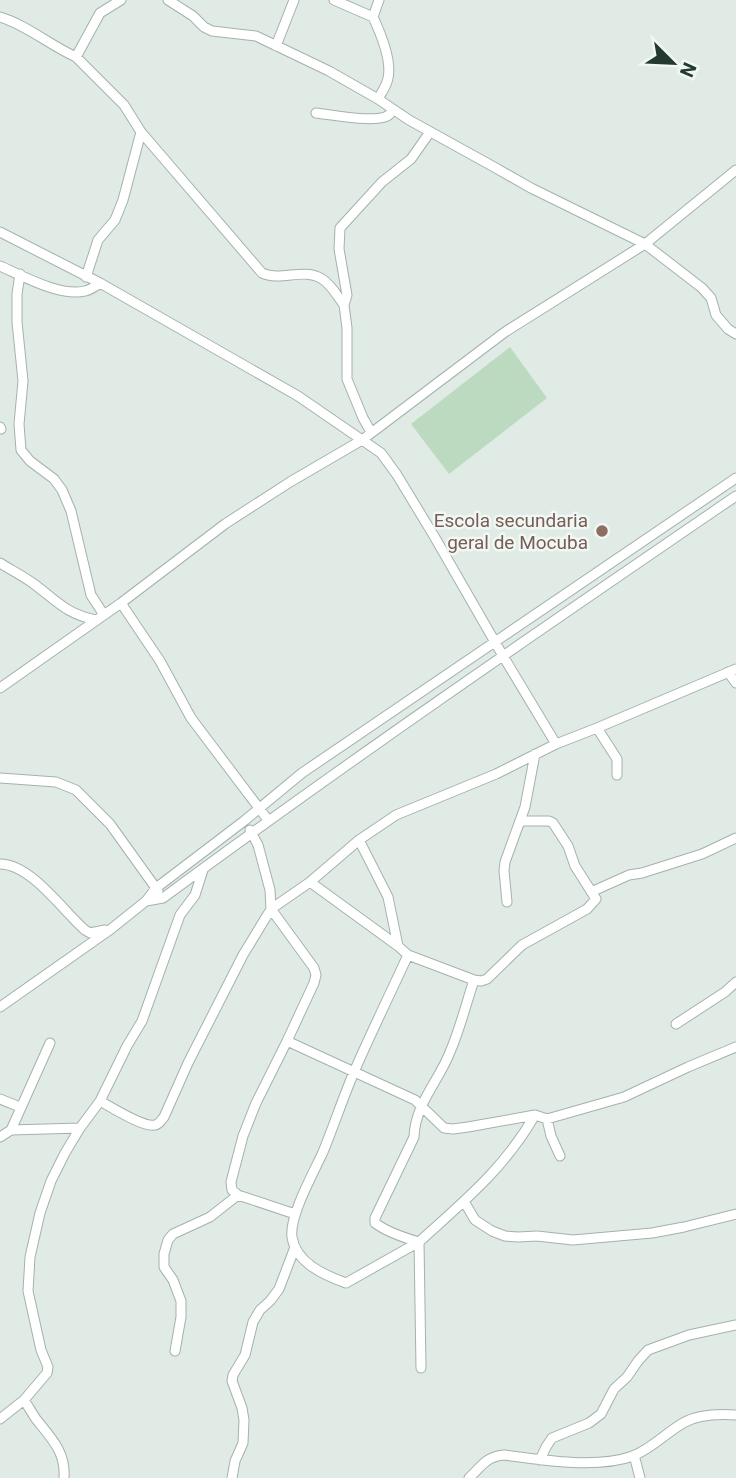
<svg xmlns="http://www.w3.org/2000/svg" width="736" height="1478" viewBox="0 0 736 1478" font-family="Roboto,sans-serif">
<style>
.green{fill:#bbdac0}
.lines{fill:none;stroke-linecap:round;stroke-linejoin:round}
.minor-casing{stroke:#a4b2ab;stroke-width:11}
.minor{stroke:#fff;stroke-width:9}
.education-dot{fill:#8d6e63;stroke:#f1f7f4;stroke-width:2.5}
.labels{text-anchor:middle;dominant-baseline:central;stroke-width:5;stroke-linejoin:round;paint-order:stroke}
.education-label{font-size:19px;fill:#785e54;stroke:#f1f7f4;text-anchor:end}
</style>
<rect width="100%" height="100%" fill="#e1ebe5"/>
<path class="green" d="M 510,347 L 547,398 L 449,474 L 411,424 Z"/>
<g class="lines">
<defs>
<path id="minor" d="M 168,0 L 193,16 L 204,27 L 212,31 L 256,36 L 329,71 L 378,99 L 409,120 L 494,167 L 531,188 L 645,244 L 702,288 L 711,298 L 716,315 L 728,329 L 736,334
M 334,0 L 373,17
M 0,17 C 25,24 51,46 76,57 L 100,13 L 121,0
M 276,46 L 294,0
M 76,57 L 124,105 L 141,132 L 123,200 L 115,220 L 98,240 L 86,277
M 378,99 C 382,92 387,85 388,78 C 392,61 380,32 373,17 L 379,0
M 316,113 C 334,115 368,122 385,117 C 390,115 390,114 393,109
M 141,132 L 262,273 C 281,282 304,267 322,279 C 331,284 338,297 344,305
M 0,232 L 100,283 L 298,396 L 381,453 L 397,475 L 434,536 L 503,656 L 556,744
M 0,266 C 23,276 60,297 85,291 C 90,290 96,286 100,283
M 20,274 L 17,294 L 17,322 L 23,381 L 19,424 L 21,450 L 30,461 L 54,479 L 62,490 L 71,511 L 91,595 L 104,615
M 0,427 L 1,429
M 371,432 L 363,418 L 347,379 L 347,328 L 344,305 L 347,295 L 339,249 L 340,228 L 382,182 L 411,159 L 430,132
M 0,563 C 11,570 23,576 34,584 C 57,601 66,614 96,620
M 121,603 L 160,661 L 191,718 L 268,820
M 728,672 L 736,683
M 0,688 L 121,603 L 225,524 L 290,482 L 362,440 L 505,332 L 645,244 L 736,170
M 597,728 L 617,759 L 617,775
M 0,778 L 56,782 L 76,790 L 110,824 L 158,891
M 359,840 L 310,882 L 271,909 L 314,968 L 316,975 L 314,983 L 287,1041 L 415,1100 L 444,1128 L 453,1129 L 468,1127 L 535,1115
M 0,864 C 31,864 63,911 85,930 L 90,933 L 105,930
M 310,882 L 398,946
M 591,892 L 629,875 L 642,873 L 702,854 L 736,838
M 146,901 L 163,898 C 351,759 543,628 736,496
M 507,902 L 504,871 L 505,862 L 525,807 L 535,754
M 408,955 L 474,980 L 481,981 L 487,979 L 522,945 L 587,909 L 596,899 L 575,866 L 568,846 L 553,823 L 549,821 L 521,821
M 474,980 C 466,1004 460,1029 450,1052 C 439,1081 415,1104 414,1137 L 375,1218 L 375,1223 C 387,1232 405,1238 419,1242 C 464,1201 504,1169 535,1115 L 547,1119 L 551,1136 L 560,1156
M 0,1007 L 111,929 L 146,901 L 156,888 L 244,821 L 302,773 L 736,478
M 676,1024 L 725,992 L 736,982
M 287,1041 L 256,1103 L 243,1136 L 231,1182 L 232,1190 L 238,1195 L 295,1214
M 0,1099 L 20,1107
M 100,1101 C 111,1107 144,1128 155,1125 C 160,1124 161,1120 164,1117 L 188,1063 L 243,955 L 271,909 L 270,890 L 258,845 L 250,830
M 547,1119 L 624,1097 L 688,1067 L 736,1047
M 80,1128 L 100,1101 L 127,1046 L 142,1021 L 180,915 L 195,895 L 203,870
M 11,1130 L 50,1043
M 0,1137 L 11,1130 L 80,1128 L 65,1153 L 51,1181 L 40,1213 L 30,1257 L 28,1291 L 41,1350 L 48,1367 L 47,1373 L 24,1400 L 0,1419
M 465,1203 L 475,1220 L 492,1231 L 505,1236 L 518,1237 L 537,1236 L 573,1240 L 652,1233 L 684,1227 L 736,1214
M 175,1351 L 181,1317 L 181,1301 L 173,1280 L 164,1267 L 164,1254 L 168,1240 L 173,1234 L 210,1217 L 238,1195
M 421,1368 L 419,1242 L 346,1283 C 324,1275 296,1263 292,1237 C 289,1216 314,1172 323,1152 C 334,1125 343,1098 354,1072 C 371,1033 390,994 408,955 L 398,946 L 388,897 L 359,840 L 396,815 L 496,774 L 556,744 L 597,728 L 736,669
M 24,1400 C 28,1406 32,1413 36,1419 C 51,1438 66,1452 64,1478
M 634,1455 L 640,1478
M 540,1460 L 546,1447 L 552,1438 L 589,1423 L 601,1414 L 614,1389 L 627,1377 L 638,1361 L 648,1350 L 689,1335 L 736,1325
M 232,1478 L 235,1461 L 243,1443 L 244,1420 L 242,1408 L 232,1381 L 233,1375 L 245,1355 L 253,1322 L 260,1310 L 270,1301 L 279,1289 L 295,1247
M 469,1478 C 482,1466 485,1457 504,1455 C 541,1460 597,1469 633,1456 C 651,1449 666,1433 683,1423 C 697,1415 720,1414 736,1415"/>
</defs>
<use href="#minor" class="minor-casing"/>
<use href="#minor" class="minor"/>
</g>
<circle class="education-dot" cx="602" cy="531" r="7"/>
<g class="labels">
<g class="education-label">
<text x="588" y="520">Escola secundaria<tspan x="588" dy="22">geral de Mocuba</tspan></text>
</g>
</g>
<g transform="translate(673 63) rotate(114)" stroke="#f1f7f4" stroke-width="5" paint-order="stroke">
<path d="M0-5L12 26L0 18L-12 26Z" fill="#233a31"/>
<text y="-10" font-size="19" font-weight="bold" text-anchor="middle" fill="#233a31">N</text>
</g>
</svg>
